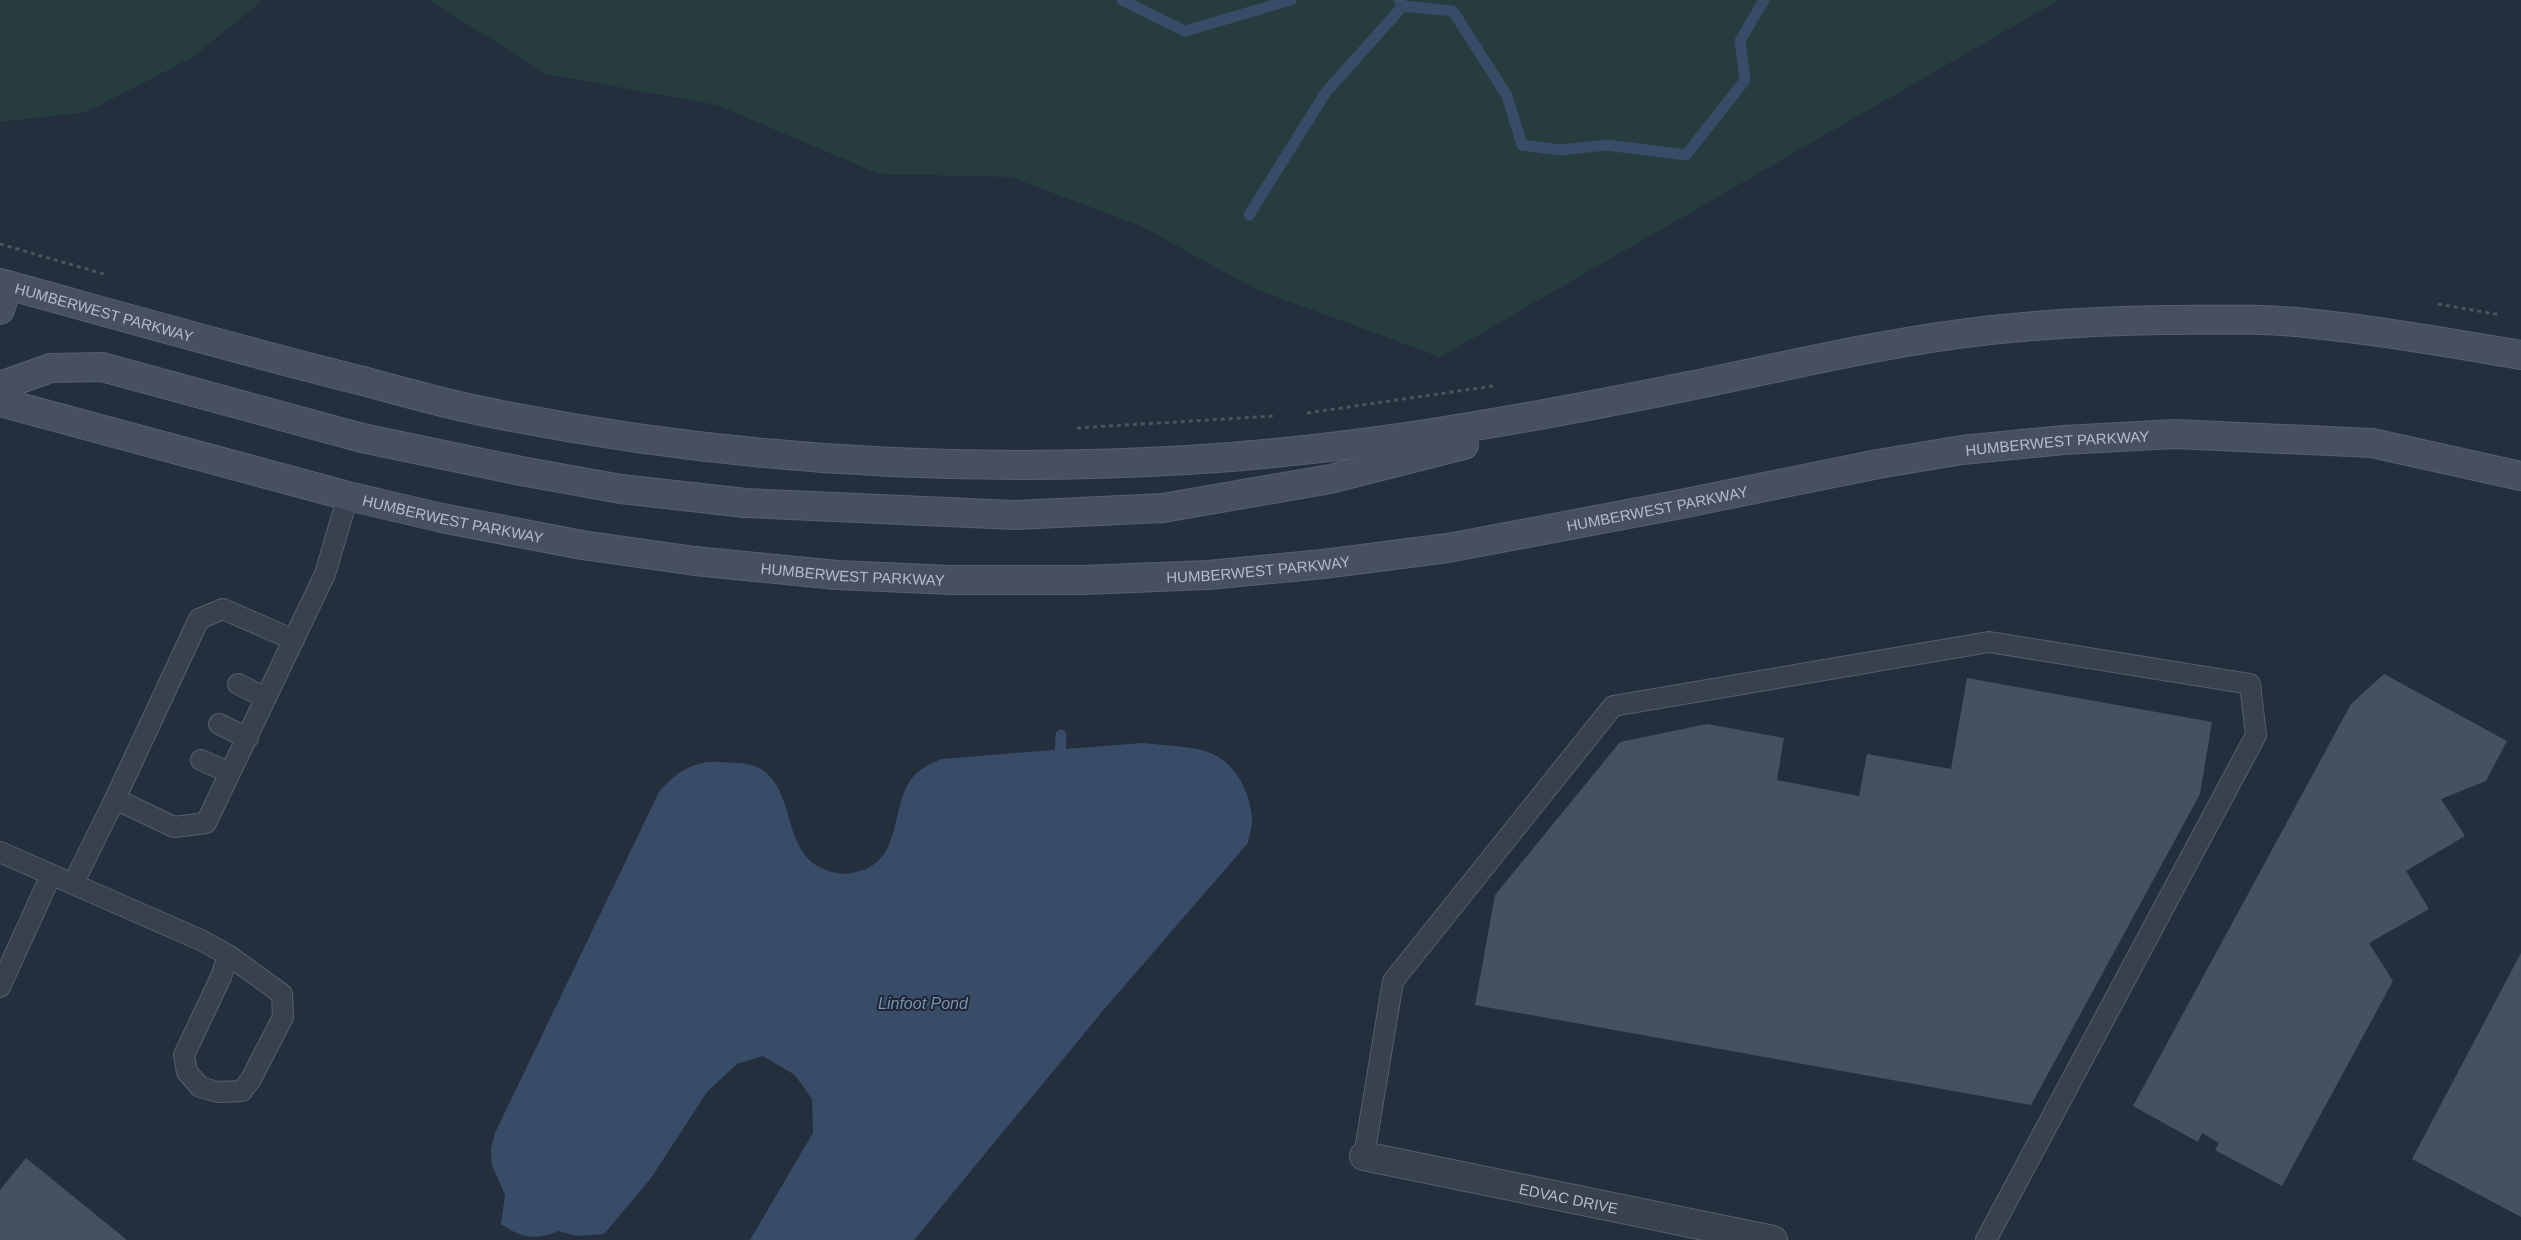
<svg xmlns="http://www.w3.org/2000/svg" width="2521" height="1240" viewBox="0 0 2521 1240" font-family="Helvetica,sans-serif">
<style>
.green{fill:#263c3f}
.water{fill:#394c67}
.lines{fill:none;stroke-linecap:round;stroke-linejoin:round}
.stream{stroke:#394c67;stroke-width:11}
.building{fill:#455162}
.lane-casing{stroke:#565f6c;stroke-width:22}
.street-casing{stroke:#565f6c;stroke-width:30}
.secondary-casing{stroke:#565f6c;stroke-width:30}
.path{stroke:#44595c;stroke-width:3;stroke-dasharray:4 4;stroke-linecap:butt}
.lane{stroke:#38414e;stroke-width:20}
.street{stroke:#38414e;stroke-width:28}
.secondary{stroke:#465061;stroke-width:28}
.labels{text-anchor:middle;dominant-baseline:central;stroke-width:4;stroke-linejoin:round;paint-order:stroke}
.street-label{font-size:15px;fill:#b4bcc9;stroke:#1d2633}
.water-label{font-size:16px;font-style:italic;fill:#7c92b1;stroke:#1d2633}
</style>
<rect width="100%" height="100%" fill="#242f3e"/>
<path class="green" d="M 0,0 L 263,0 L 193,57 L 87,112 L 0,122 Z
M 429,0 L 2059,0 L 1440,357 L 1255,289 L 1143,227 L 1011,177 L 879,174 L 717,105 L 546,74 Z"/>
<path class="water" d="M 1142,743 C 1160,745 1191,746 1208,752 C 1235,761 1251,793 1252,820 C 1252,828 1249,836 1248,843 L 1106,1007 L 914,1240 L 750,1240 L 813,1133 L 812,1099 L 795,1075 L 763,1056 L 737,1064 L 707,1092 L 651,1178 L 604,1234 L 576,1236 L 559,1231 C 535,1240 523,1239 501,1224 L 505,1195 L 492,1165 L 491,1149 L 495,1133 L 659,792 C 675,773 694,760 720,762 C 732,763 746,762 757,767 C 798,787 780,854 826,870 C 834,873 843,875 852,873 C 903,864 889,814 910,781 C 917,770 930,764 941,759 Z"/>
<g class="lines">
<path class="stream" d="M 1122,0 L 1185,31 L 1291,0
M 1399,0 L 1403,6 L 1453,11 L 1507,96 L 1522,145 L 1561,150 L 1606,145 L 1686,155 L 1745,80 L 1740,41 L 1764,0
M 1249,215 L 1326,92 L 1403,6
M 1060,762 L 1061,735"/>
</g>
<path class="building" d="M 2384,674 L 2507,741 L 2486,781 L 2441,799 L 2465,836 L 2406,871 L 2429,909 L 2369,943 L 2393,981 L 2282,1186 L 2215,1150 L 2219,1143 L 2202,1133 L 2198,1142 L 2133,1106 L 2351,704 Z
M 1967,678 L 2212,722 L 2200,794 L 2031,1105 L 1475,1005 L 1495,895 L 1620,742 L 1707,724 L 1784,738 L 1777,780 L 1859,796 L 1867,754 L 1951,769 Z
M 2521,953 L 2521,1217 L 2412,1159 Z
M 26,1158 L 127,1240 L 0,1240 L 0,1190 Z"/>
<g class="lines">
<defs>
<path id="lane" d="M 294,640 L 223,609 L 199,619 L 115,799 L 174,827 L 206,823 L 325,574 L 348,496
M 238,684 L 266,698
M 219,724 L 248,738
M 201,760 L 230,773
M 0,852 L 203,941 L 228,955 L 282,994 L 283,1017 L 251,1079 L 242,1091 L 218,1092 L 200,1087 L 187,1072 L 184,1055 L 221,977 L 228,955
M 73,884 L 115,799
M 0,987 L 51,875
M 1364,1156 L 1393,981 L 1613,706 L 1989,642 L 2250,684 L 2256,735 L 1986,1240"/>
<g id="street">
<path id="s1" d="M 1364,1156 L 1773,1240"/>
</g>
<g id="secondary">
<path id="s2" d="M 0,283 C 120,316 239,350 359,380 C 397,390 434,401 472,409 C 706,458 948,474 1187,460 C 1358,450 1527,419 1694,385 C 1782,367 1870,346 1959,334 C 2027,325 2096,321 2164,320 C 2211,320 2259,318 2305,323 C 2377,330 2449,343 2521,355"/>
<path d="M 0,310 L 8,285"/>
<path d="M 0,386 L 51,368 L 102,367 L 362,438 L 521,471 L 621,489 L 745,503 L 1014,515 L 1163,508 L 1330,479 L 1464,445"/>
<path id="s3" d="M 0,402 L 348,496 L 442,518 L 582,545 L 695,561 L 837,575 L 951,580 L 1083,580 L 1208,575 L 1323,564 L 1448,548 L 1681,504 L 1878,464 L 1962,450 L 2064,440 L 2175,434 L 2372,443 L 2521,476"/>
</g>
</defs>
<use href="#lane" class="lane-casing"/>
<use href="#street" class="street-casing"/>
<use href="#secondary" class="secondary-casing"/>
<path class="path" d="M 0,244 L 104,274
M 2438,304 L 2501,315
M 1307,413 L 1493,386
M 1077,428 L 1273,416"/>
<use href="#lane" class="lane"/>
<use href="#street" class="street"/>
<use href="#secondary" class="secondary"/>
</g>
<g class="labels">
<g class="street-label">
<text stroke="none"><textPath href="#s2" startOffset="108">HUMBERWEST PARKWAY</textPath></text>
<text stroke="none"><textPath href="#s3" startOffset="2088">HUMBERWEST PARKWAY</textPath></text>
<text stroke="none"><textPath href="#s3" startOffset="1682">HUMBERWEST PARKWAY</textPath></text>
<text stroke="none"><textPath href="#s3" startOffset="468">HUMBERWEST PARKWAY</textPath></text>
<text stroke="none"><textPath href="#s3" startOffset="1278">HUMBERWEST PARKWAY</textPath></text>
<text stroke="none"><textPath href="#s3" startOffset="872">HUMBERWEST PARKWAY</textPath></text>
<text stroke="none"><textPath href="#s1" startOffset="209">EDVAC DRIVE</textPath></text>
</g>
<g class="water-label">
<text x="923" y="1003">Linfoot Pond</text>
</g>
</g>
</svg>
